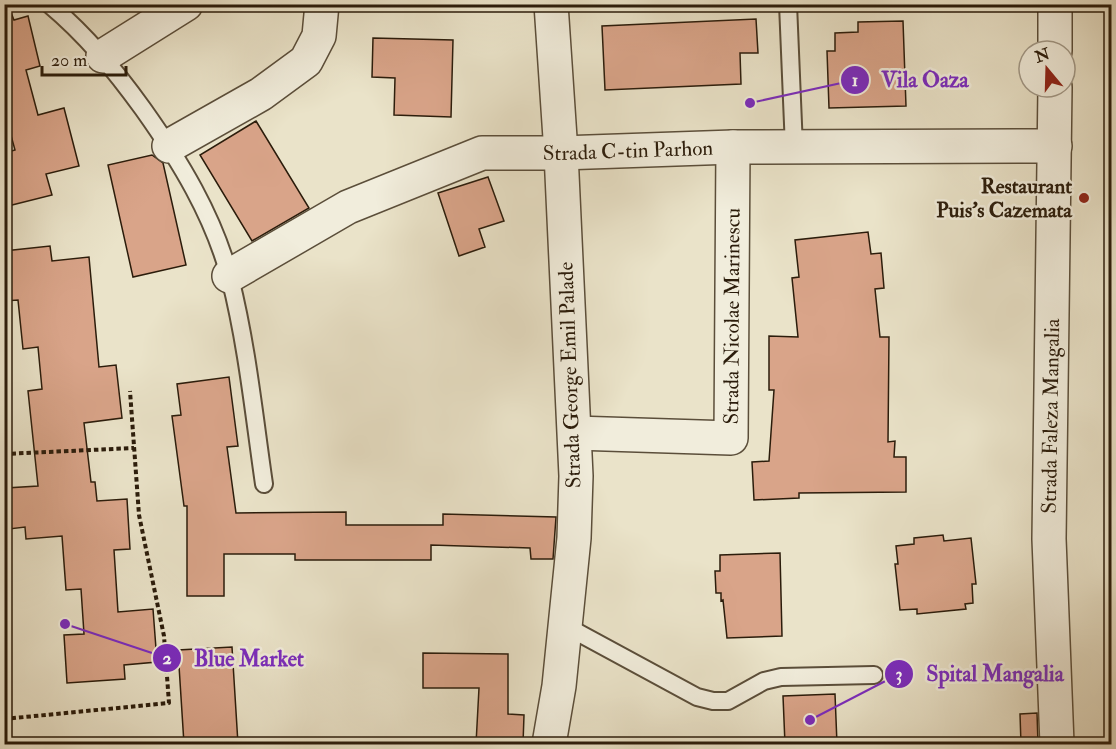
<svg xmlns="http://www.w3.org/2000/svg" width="1116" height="749" viewBox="0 0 1116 749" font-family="'IM FELL Double Pica',serif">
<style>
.building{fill:#d9a489;stroke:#2b1c0b;stroke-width:1.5}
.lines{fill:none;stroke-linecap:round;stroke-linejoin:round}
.lane-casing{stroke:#5b4e3a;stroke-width:20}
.street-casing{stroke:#5b4e3a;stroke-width:36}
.path{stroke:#2b1c0b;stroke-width:4;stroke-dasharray:4.5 3;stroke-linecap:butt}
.lane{stroke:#f1eddc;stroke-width:16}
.street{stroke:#f1eddc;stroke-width:33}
.poi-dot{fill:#8f2418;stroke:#f1eddc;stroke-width:2}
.labels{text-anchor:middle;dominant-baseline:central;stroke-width:5;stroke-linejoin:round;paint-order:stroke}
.street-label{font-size:21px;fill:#2b1c0b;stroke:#f1eddc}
.poi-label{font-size:21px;font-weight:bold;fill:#2b1c0b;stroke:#f1eddc;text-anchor:end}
.leader{fill:none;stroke:#7b2cbf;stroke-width:2}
.callout-dot{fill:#7b2cbf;stroke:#f1eddc;stroke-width:2}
.mark-label{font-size:18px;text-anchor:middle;font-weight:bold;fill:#fff}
.callout-label{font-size:22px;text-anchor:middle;font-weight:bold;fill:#7b2cbf;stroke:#f1eddc;stroke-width:5;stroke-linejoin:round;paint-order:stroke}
</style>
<rect width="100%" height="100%" fill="#eae3c9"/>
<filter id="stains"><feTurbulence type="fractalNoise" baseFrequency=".00333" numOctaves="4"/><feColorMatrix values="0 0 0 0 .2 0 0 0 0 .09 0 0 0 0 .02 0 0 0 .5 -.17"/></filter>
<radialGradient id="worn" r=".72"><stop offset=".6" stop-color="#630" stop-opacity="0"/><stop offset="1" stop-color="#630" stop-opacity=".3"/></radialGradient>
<path class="building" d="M 12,15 L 14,20 L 28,16 L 40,66 L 26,70 L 38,115 L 64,108 L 79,166 L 46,174 L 52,195 L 4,207 L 4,153 L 15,150 L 4,110 L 4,16 Z
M 756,19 L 758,53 L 740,53 L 741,84 L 605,90 L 602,26 Z
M 903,21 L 906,106 L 829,108 L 827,51 L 835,51 L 835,33 L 858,32 L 858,22 Z
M 373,38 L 453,40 L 451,117 L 394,115 L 395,78 L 372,77 Z
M 256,121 L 309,208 L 252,241 L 200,155 Z
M 152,155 L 163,163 L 186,265 L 133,277 L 108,165 Z
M 488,177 L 504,221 L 479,229 L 485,247 L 459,256 L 438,193 Z
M 868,232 L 871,254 L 881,253 L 884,288 L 875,289 L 880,337 L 889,337 L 888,442 L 895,441 L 894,457 L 906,457 L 906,492 L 799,493 L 799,498 L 754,500 L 752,462 L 769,461 L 774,390 L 769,390 L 769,336 L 798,337 L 792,278 L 799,277 L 795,240 Z
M 50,246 L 52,261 L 89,257 L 99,367 L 116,365 L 122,418 L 84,423 L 91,482 L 95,482 L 97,501 L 127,499 L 130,549 L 114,550 L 118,612 L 153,609 L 157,662 L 124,665 L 125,679 L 67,683 L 64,635 L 84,634 L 81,589 L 66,590 L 62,536 L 26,539 L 25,527 L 9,529 L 6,488 L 38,486 L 28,391 L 42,389 L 38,347 L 23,349 L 18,300 L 4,301 L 4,251 Z
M 229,377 L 238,446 L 227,447 L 236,513 L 346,512 L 346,525 L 443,525 L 443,514 L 556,517 L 553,559 L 531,559 L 530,548 L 431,545 L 431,560 L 295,560 L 295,554 L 224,554 L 224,596 L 187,596 L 187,506 L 184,506 L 172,416 L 181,415 L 177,384 Z
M 943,535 L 944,541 L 971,538 L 976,584 L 972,584 L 973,603 L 965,604 L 966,609 L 917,614 L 917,609 L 900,610 L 895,564 L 898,564 L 896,546 L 914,544 L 914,538 Z
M 780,553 L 782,636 L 727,638 L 723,600 L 721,601 L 721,593 L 716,593 L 715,571 L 720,571 L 720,555 Z
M 232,647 L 238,744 L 184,744 L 178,650 Z
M 423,653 L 508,654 L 508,714 L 524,715 L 523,744 L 476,744 L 479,688 L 423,688 Z
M 835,694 L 837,744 L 785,744 L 783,696 Z
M 1037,713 L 1038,744 L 1021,744 L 1020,714 Z"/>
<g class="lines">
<defs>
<path id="lane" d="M 49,4 C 86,35 114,69 143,109 C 180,161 213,215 230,278 C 247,345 254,415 264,484
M 788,4 L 794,148
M 564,625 L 697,697 L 713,701 L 728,701 L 764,681 L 781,677 L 874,675"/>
<g id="street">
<path d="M 1055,51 L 1055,4"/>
<path d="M 103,56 L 186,4"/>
<path d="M 1055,87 L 1049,539 L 1057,744"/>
<path d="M 169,146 L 261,94 L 306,61 L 319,36 L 322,4"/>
<path id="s1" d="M 229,276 L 348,207 L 482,153 L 561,153 L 733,147 L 1055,146"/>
<path id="s2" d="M 575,433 L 731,438 L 733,147"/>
<path d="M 549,744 L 559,686 L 574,538 L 576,476 L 561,153 L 551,4"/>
</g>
</defs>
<use href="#lane" class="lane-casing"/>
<use href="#street" class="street-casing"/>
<path class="path" d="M 4,454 L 134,448
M 4,719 L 169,703 L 164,636 L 139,515 L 130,391"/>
<use href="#lane" class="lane"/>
<use href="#street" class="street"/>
</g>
<circle class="poi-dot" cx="1084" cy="198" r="6"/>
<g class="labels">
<g class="street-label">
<text stroke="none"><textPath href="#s1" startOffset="428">Strada C-tin Parhon</textPath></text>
<text stroke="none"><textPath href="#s2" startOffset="278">Strada Nicolae Marinescu</textPath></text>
<text transform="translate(570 375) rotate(-92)">Strada George Emil Palade</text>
<text transform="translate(1051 416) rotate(-89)">Strada Faleza Mangalia</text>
</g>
<g class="poi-label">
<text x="1072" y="186">Restaurant<tspan x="1072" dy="24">Puis's Cazemata</tspan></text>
</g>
</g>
<path class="leader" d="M750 103L855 80M65 624L167 658M810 720L899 674"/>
<g class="callout-dot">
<circle cx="750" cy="103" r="6"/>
<circle cx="65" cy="624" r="6"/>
<circle cx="810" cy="720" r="6"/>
<circle cx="855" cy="80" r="15"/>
<circle cx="167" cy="658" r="15"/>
<circle cx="899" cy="674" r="15"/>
</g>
<g class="mark-label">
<text x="855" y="86">1</text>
<text x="167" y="664">2</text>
<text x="899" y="680">3</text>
</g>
<g class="callout-label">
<text x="925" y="87">Vila Oaza</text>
<text x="249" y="666">Blue Market</text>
<text x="995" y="681">Spital Mangalia</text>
</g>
<rect width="1116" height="749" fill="none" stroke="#eae3c9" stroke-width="24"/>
<rect x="6" y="6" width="1104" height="737" fill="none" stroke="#2b1c0b" stroke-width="3"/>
<rect x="12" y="12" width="1092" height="725" fill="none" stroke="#2b1c0b" stroke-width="1.5"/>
<g transform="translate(1047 69) rotate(341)"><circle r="28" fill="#f1eddc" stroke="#a29988" stroke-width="1.5"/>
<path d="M0-4.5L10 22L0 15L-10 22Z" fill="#8f2418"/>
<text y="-9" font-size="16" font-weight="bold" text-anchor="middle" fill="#2b1c0b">N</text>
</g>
<path d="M42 66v9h84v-9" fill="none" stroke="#2b1c0b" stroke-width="3"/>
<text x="51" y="66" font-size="18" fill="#2b1c0b" stroke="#f1eddc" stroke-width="4.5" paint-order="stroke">20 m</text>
<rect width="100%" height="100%" filter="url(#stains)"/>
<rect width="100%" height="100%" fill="url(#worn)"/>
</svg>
